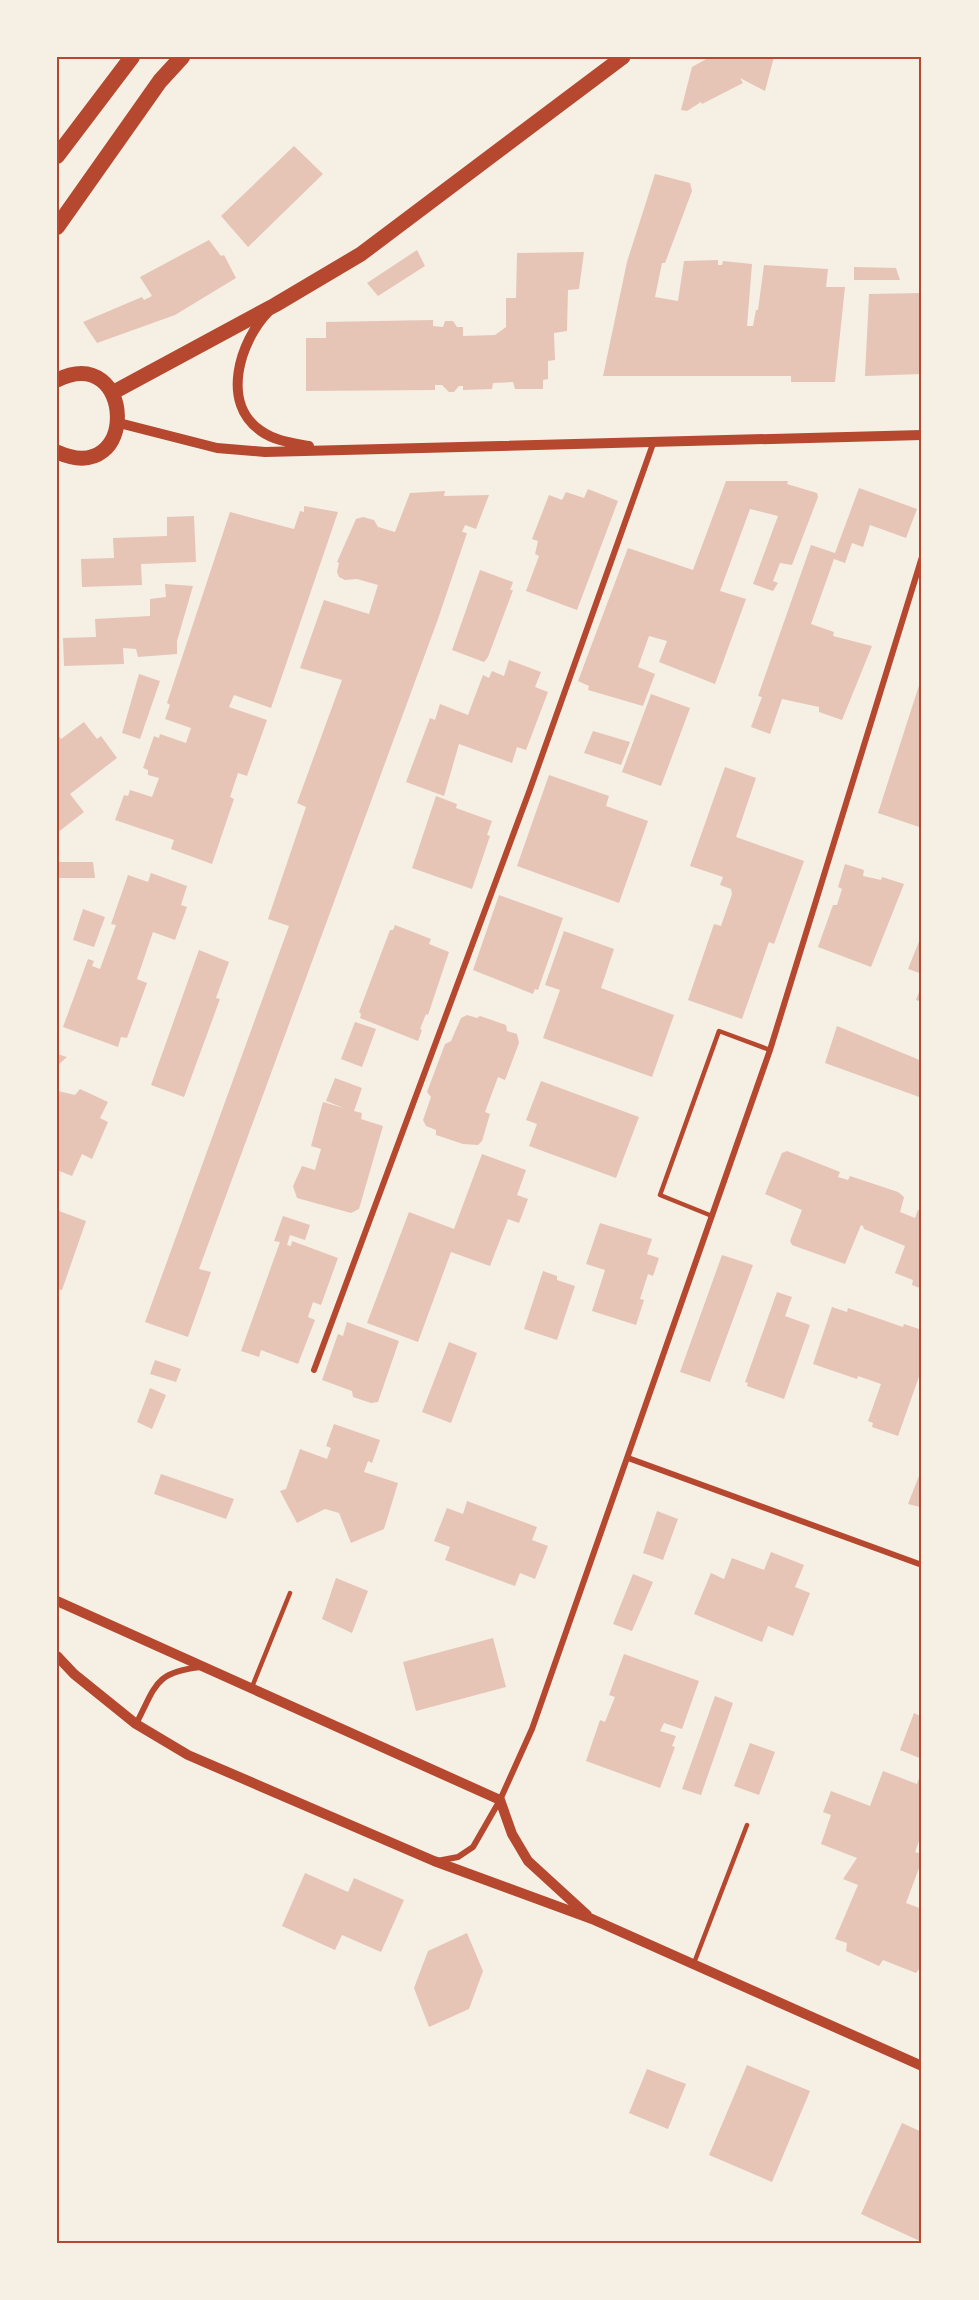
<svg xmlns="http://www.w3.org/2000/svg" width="979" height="2300" viewBox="0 0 979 2300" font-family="Lora,serif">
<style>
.building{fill:#e6c5b7}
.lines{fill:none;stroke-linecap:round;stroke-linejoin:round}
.service{stroke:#b5482f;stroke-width:4.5}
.minor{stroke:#b5482f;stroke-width:6}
.tertiary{stroke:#b5482f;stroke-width:10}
.primary{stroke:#b5482f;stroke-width:15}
.trunk{stroke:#b5482f;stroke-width:16}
.neatline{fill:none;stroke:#b5482f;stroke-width:2}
</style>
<rect width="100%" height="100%" fill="#f6efe4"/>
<path class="building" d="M 710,57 L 774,57 L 765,91 L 740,78 L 743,83 L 702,104 L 701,102 L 687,111 L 681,110 L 692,67 Z
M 294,146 L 323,174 L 248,247 L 221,216 Z
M 655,174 L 690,183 L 692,191 L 665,263 L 662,263 L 655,297 L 678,301 L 684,261 L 718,260 L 718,265 L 722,265 L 723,261 L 752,264 L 747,326 L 753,326 L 756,310 L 758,310 L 764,265 L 828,269 L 826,287 L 845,287 L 835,382 L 791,382 L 791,376 L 603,376 L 627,262 Z
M 209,240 L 221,256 L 224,255 L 236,278 L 175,315 L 97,343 L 83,322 L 142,297 L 144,300 L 152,296 L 140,277 Z
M 417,250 L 425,266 L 378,296 L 367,283 Z
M 584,252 L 579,289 L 568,290 L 567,331 L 554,333 L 555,360 L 548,361 L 548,379 L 543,380 L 543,389 L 515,389 L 513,382 L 493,383 L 492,389 L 463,390 L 463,386 L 459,386 L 454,392 L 449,392 L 442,385 L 435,385 L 435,390 L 306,391 L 306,338 L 326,338 L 326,322 L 433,320 L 433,326 L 443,327 L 445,321 L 453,321 L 457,327 L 463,327 L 463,336 L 495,335 L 506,327 L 506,298 L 516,298 L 517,253 Z
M 854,267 L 896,268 L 900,280 L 854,280 Z
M 922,293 L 922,374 L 865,376 L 869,294 Z
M 726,481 L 788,481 L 787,484 L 817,493 L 818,497 L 792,565 L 780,563 L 773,581 L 778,583 L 773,591 L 753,584 L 778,516 L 750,509 L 720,591 L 746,599 L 715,684 L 659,662 L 667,641 L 649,636 L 638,667 L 655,674 L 643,706 L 588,690 L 589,686 L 578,681 L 628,548 L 693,570 Z
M 859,488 L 917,509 L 906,538 L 870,525 L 863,547 L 852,543 L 845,563 L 834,559 L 811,624 L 834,632 L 833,636 L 872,646 L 842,720 L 819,712 L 819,707 L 782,699 L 770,734 L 751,727 L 762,697 L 758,696 L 811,545 L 835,553 Z
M 588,489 L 618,501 L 577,610 L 526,591 L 539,556 L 535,554 L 538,541 L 532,539 L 549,495 L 562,500 L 566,492 L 584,498 Z
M 445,491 L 444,496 L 489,495 L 476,529 L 465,525 L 462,532 L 467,533 L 438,619 L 199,1269 L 211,1272 L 188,1337 L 145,1322 L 289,926 L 268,919 L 306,807 L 297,803 L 342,680 L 300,668 L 324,600 L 369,614 L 378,585 L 357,579 L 345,580 L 339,577 L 337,572 L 339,563 L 337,562 L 356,519 L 363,517 L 374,520 L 378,527 L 395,532 L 410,493 Z
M 304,506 L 338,512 L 271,708 L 234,695 L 229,707 L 267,720 L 247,776 L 238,773 L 230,797 L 234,799 L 212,864 L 171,849 L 174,840 L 115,820 L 124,795 L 128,796 L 130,790 L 152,797 L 159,778 L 148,775 L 148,770 L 143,768 L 154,736 L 159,738 L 160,734 L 186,743 L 191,728 L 165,719 L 170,705 L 167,703 L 230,512 L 294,529 L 300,511 L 304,512 Z
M 194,516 L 196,562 L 141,564 L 142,585 L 82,587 L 81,559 L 114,558 L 113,538 L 167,536 L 167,517 Z
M 480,570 L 513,582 L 510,590 L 513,590 L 488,657 L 484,662 L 452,650 Z
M 165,584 L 193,586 L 177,641 L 177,654 L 138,657 L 136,649 L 123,648 L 124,664 L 64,666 L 63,638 L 96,637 L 95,619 L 150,616 L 150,599 L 166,597 Z
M 509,660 L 541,672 L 535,687 L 548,692 L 526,750 L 517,747 L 512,763 L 459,744 L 444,796 L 406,782 L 430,718 L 435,720 L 440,704 L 468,715 L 483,675 L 489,678 L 492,671 L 504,676 Z
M 139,674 L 160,681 L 140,739 L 122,733 Z
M 922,676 L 922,828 L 878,813 Z
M 651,694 L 690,708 L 661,786 L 622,772 Z
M 84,722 L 97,739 L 101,736 L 117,758 L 70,794 L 84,812 L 57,833 L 57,733 L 61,739 Z
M 593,731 L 630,742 L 621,765 L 584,753 Z
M 725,767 L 756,778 L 736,837 L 804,861 L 774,944 L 769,942 L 742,1019 L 688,1000 L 714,924 L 721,926 L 732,894 L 731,889 L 720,885 L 723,877 L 690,866 Z
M 549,775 L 609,796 L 606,806 L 648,821 L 619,903 L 517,866 Z
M 436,796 L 457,804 L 456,808 L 492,821 L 487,835 L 490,836 L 472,889 L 412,868 Z
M 57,862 L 93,862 L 95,878 L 58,878 Z
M 845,864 L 864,870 L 863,876 L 881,880 L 882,877 L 904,884 L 871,967 L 818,947 L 833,905 L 837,905 L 842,889 L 838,887 Z
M 151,873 L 187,886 L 181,905 L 187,907 L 175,940 L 153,932 L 137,979 L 147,983 L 127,1038 L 121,1037 L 118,1047 L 63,1027 L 88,959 L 94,961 L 92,966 L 100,969 L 116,925 L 111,924 L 128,875 L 148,882 Z
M 499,895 L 563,918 L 538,990 L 535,989 L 533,994 L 473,970 Z
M 83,909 L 105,917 L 94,947 L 73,940 Z
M 395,925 L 431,939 L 429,944 L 449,952 L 428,1015 L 426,1014 L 420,1029 L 422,1030 L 418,1041 L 360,1018 L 361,1014 L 359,1012 L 390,930 L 393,930 Z
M 564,931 L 614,949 L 601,988 L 674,1015 L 652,1077 L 543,1038 L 560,990 L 545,985 Z
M 922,934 L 922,974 L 908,969 Z
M 199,950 L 229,962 L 216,998 L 220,999 L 184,1097 L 151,1085 Z
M 922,984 L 922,1002 L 916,1000 Z
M 467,1015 L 477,1018 L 480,1016 L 506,1025 L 507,1031 L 517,1034 L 519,1043 L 505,1080 L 498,1077 L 485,1112 L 490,1114 L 482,1141 L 478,1145 L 463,1144 L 436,1135 L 436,1130 L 426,1126 L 423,1120 L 431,1097 L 427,1092 L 445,1044 L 451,1041 L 461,1018 Z
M 355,1022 L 376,1029 L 362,1067 L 341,1059 Z
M 837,1026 L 922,1061 L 922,1098 L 825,1063 Z
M 57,1054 L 67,1057 L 57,1066 Z
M 335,1078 L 362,1088 L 354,1111 L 362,1113 L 361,1119 L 383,1126 L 359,1209 L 351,1213 L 297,1198 L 293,1186 L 302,1166 L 315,1170 L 321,1149 L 311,1146 L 323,1102 L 344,1108 L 326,1101 Z
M 541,1081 L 639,1117 L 616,1178 L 529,1146 L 537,1124 L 526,1120 Z
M 80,1089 L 108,1102 L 100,1118 L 108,1122 L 92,1159 L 82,1154 L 72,1176 L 57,1170 L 57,1093 L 58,1091 L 75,1095 Z
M 787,1151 L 840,1172 L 838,1177 L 848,1180 L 850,1176 L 898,1192 L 904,1197 L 900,1212 L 915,1218 L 918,1210 L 922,1211 L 922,1289 L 912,1285 L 913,1280 L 895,1273 L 905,1246 L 864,1229 L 863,1226 L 861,1225 L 845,1264 L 792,1245 L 790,1241 L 802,1210 L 765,1194 L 782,1153 Z
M 482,1154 L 526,1170 L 517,1195 L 528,1199 L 519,1223 L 508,1219 L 490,1266 L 451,1252 L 418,1342 L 367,1323 L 409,1212 L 454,1229 Z
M 59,1211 L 86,1221 L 62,1290 L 57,1289 Z
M 283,1216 L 310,1225 L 305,1240 L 290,1235 L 287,1245 L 291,1246 L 292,1241 L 338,1258 L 321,1305 L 313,1302 L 308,1317 L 315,1320 L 298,1364 L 261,1350 L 259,1357 L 241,1351 L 280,1242 L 274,1241 Z
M 600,1223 L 652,1239 L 647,1254 L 659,1258 L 653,1276 L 648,1274 L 640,1299 L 644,1300 L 636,1325 L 592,1311 L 605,1270 L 586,1264 Z
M 722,1255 L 753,1265 L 710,1382 L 680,1372 Z
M 543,1271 L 557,1276 L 557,1280 L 575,1286 L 557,1340 L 524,1329 Z
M 777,1292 L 792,1297 L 785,1316 L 810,1325 L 784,1399 L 747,1386 L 748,1383 L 745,1382 Z
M 832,1307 L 847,1312 L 848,1308 L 903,1327 L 904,1324 L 922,1330 L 922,1368 L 898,1436 L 872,1427 L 873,1423 L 868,1421 L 881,1384 L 858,1376 L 857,1379 L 813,1364 Z
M 347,1322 L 399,1341 L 378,1402 L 371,1403 L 353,1397 L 352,1391 L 322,1380 L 338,1334 L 343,1336 Z
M 449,1342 L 477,1353 L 451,1423 L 422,1412 Z
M 155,1360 L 181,1369 L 176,1382 L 150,1374 Z
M 150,1388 L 166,1395 L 152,1429 L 137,1422 Z
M 334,1424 L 380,1440 L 372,1463 L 368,1461 L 364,1472 L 398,1483 L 384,1529 L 351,1543 L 339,1513 L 325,1509 L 297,1523 L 280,1491 L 286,1489 L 300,1449 L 327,1459 L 331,1448 L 326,1446 Z
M 922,1468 L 922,1504 L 920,1507 L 908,1504 Z
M 161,1474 L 234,1499 L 226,1519 L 154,1494 Z
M 467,1501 L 537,1527 L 532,1540 L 548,1546 L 535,1579 L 520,1573 L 515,1586 L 445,1560 L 450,1547 L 434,1541 L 447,1508 L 463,1514 Z
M 657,1511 L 678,1519 L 663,1560 L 643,1553 Z
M 771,1552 L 804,1565 L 795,1587 L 810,1593 L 793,1636 L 768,1626 L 762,1642 L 694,1614 L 711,1573 L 724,1579 L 732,1558 L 764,1570 Z
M 633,1574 L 653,1582 L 632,1631 L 613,1624 Z
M 336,1578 L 368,1591 L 352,1633 L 322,1619 Z
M 493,1638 L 506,1687 L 416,1711 L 403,1662 Z
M 624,1654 L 699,1681 L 682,1729 L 664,1723 L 660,1731 L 676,1736 L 672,1746 L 675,1747 L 660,1788 L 586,1761 L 600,1720 L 605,1722 L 615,1697 L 609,1695 Z
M 715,1696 L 733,1703 L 701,1795 L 682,1789 Z
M 914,1713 L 922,1717 L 922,1759 L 900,1750 Z
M 750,1743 L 775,1752 L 759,1795 L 734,1786 Z
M 922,1770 L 922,1833 L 915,1852 L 922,1854 L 922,1860 L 906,1903 L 922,1909 L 922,1965 L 916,1973 L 883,1960 L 879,1966 L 846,1951 L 847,1943 L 835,1939 L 858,1885 L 843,1879 L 857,1858 L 821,1844 L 831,1815 L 823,1812 L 831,1791 L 870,1806 L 883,1771 L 917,1784 Z
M 305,1873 L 348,1892 L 354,1878 L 404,1900 L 381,1952 L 342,1935 L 335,1950 L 282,1926 Z
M 467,1933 L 483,1971 L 469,2009 L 429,2027 L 414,1988 L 428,1951 Z
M 747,2065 L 810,2091 L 772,2182 L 709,2155 Z
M 647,2069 L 686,2084 L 668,2129 L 629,2113 Z
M 902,2123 L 922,2132 L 922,2242 L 861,2214 Z"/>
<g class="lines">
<path class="service" d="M 712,1216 L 660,1195 L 719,1031 L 770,1050
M 252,1687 L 290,1593
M 694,1963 L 747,1825"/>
<path class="minor" d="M 314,1370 L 529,792 L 654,441
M 628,1458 L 922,1565
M 136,1724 C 156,1686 154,1672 201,1667
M 437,1861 L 458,1857 L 473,1847 L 500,1800 L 532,1729 L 770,1050 L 922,557"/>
<path class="tertiary" d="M 268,312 C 240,341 220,403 261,431 C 275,441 293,443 309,446
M 119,423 L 217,448 L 265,452 L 922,435
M 57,1601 L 500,1800 L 512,1834 L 528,1861 L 587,1915
M 57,1656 L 74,1674 L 136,1724 L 188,1755 L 434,1861 L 592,1919 L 922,2066"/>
<path class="primary" d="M 57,380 C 135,342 140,489 57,452
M 112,393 L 275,305 L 361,254 L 623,57"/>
<path class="trunk" d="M 57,156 L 132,57
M 57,227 L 160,81 L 182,57"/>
</g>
<rect width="979" height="2300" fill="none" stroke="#f6efe4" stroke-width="117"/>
<rect x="58" y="58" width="862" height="2184" class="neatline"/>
</svg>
